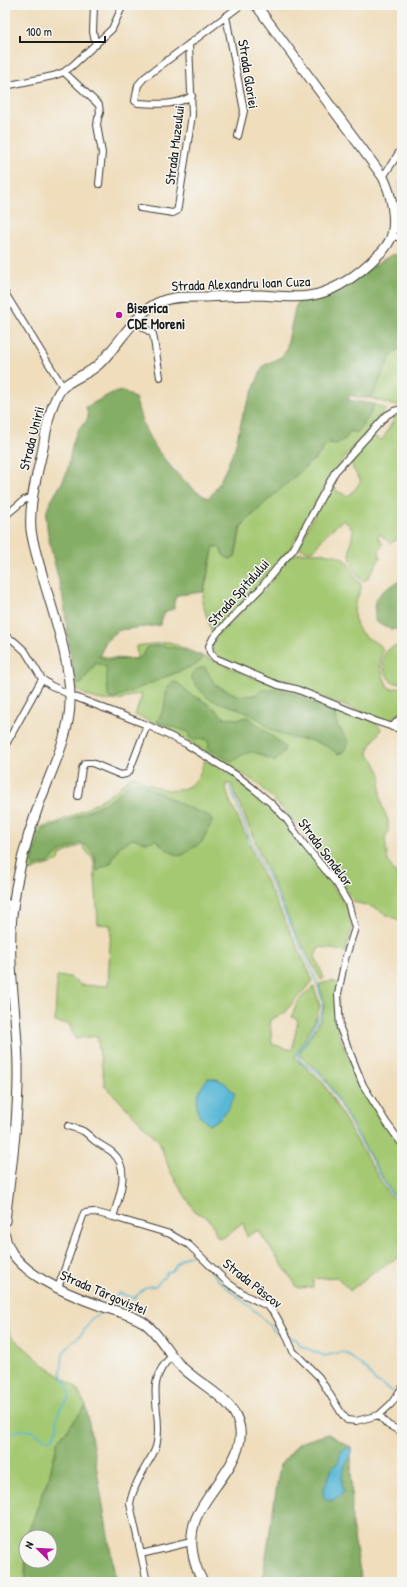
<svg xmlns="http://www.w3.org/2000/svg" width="407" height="1587" viewBox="0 0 407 1587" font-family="'Patrick Hand',sans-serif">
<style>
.industrial{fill:#ccbfd4}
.green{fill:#a5c973;stroke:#607248}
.forest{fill:#84ad65;stroke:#506440}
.water{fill:#58b8d6;stroke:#3a6a79}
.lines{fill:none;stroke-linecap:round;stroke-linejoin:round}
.stream{stroke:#58b8d6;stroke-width:1.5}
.street-casing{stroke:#3c3934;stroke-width:8}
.secondary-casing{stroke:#3c3934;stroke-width:11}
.street{stroke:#fff;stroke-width:6}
.secondary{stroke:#fff;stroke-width:9}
.poi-dot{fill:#b5179e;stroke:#f6f6f2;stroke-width:1.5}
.labels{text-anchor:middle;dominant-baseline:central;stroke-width:3;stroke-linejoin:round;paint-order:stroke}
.street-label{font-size:14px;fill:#1c1c1c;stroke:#f6f6f2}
.poi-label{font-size:14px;font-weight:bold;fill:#1c1c1c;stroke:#f6f6f2;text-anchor:start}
</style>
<rect width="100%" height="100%" fill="#f6f6f2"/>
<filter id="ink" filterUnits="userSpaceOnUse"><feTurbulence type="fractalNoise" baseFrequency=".025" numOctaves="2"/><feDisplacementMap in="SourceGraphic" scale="8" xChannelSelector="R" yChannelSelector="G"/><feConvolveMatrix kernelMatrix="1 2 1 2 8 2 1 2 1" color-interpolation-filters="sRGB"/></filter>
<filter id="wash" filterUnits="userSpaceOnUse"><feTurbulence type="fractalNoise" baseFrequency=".012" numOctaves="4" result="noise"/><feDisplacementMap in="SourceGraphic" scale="16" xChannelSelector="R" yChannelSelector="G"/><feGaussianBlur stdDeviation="0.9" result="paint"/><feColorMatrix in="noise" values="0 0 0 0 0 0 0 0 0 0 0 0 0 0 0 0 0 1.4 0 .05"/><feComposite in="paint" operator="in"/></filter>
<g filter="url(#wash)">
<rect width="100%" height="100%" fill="#efddbc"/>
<path class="industrial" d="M 399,178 L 402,178 L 402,223 L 399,221 L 398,181 Z"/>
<path class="green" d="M 402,347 L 402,398 L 400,405 L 392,405 L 370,398 C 381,385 386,353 402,347 Z
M 374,404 L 386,409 L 333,472 L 290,549 L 284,553 L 270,576 L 238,609 L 223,621 L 212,634 L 202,601 L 214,546 L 220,548 L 224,556 L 230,559 L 235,557 L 241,527 L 266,502 L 320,454 L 324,446 L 329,443 L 345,439 L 351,431 L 371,414 Z
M 398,413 L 402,414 L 402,537 L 391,543 L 379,534 L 378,538 L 383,544 L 379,551 L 380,558 L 368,578 L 364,581 C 356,578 352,564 350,556 C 349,548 352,537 353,530 L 349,525 L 343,520 L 325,535 L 314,550 L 309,551 L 301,549 L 300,546 L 310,523 L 330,485 L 333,485 L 337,491 L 347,496 L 352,493 L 361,481 L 353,469 L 351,458 L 372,436 L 382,440 Z
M 299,553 C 312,553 336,551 346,561 C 350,565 352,570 354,575 C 356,579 362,582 361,588 C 361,590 359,593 358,596 C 354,604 353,614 356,623 C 363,642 376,638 383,650 C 378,664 382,674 388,687 L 392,689 L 402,687 L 402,710 L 390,721 L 385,721 L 329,700 L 293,684 L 287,680 L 280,679 L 276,681 L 218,658 L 213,651 L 212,646 L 217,634 L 242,612 L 250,602 L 271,582 L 288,557 Z
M 169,642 L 257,679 L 296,692 L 372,721 L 379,726 L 381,729 C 377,738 368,745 368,755 L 374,760 L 381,774 L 380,793 L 382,806 L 388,820 L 388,831 L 385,839 L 388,861 L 402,885 L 402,921 L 389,916 L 376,908 L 354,902 L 329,865 L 285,811 L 257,783 L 167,728 L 135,715 L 142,695 C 134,693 130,697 123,699 C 106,703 91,699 77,690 L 76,682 L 80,684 L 96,663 L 100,655 L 110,658 L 137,659 L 136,646 Z
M 395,646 L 402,647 L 402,683 C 399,683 395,683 392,682 C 389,680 387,675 385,672 C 381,660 383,650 395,646 Z
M 205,760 L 225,771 L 265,801 L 280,815 L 318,865 L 348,909 L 352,928 L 346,952 L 320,947 L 315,956 L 324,978 L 321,980 L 295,932 L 267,870 L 231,784 L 226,784 C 226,797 236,813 241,825 C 263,878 290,929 313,981 L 293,1002 L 286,1012 L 270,1020 L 272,1044 L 292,1050 L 298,1020 L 292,1017 C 295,1002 301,996 314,987 L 320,1006 L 315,1021 L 295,1056 L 296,1059 L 322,1081 L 389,1195 L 402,1204 L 402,1255 L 372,1273 L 350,1291 L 337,1277 L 313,1279 L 313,1287 L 298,1288 L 258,1230 L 247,1237 L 243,1222 L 223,1238 L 217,1237 L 213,1225 L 205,1216 L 195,1212 L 170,1171 L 159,1141 L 105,1086 L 97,1036 L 75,1039 L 69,1024 L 55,1022 L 57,976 L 70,977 L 81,985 L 108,986 L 111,925 L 98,924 L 94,861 L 82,845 L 60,855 L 59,861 L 27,872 L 38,828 C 65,822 91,807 114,792 C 122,787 122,781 133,776 C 151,786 176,799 194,782 C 200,777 202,766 205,760 Z
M 332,981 L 339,983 L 337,1026 L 340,1038 L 361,1083 L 402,1146 L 402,1199 L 392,1194 L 324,1076 L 299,1055 C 305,1040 323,1023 324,1006 C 324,999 320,992 319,984 Z
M 5,1315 L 10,1335 L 44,1365 L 76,1387 L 86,1406 L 58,1441 L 50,1473 L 28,1537 L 26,1537 L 25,1582 L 5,1582 Z"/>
<path class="forest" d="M 402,254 L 402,347 C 386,353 381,385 370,398 L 360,398 L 350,395 L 348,400 L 374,404 C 370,416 364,424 357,433 L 351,431 L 345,439 L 336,444 L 329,443 L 324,446 L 320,454 L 266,502 L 241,526 L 235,557 L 230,559 L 224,556 L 220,548 L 214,546 L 203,592 L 177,595 L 174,602 L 174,609 L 166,611 L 162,618 L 161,625 L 119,630 L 106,641 L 99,657 L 110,660 L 138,659 L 144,654 L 147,647 C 169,643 181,650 202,657 L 202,660 L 195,665 L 112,699 L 108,697 L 106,667 L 96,663 L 80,685 L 76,682 C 68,655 68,626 63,598 C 58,574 50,551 47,527 C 47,523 46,518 46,515 C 48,500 64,485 68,468 C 71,454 72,430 86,422 L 88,416 L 86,407 L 112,393 L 124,391 L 136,399 C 139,413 143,427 151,440 C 161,457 191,493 209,498 L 217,487 L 227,467 L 235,447 L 243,414 L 263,366 L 281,357 L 286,351 L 295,308 L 298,302 L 330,294 L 391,255 Z
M 402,579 L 402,630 L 390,629 L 375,621 L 375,600 L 382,592 Z
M 205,667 L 215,685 L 237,695 L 244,696 L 254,695 L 263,690 L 281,690 L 296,695 L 335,714 L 337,725 L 349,742 L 343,752 L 338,754 L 327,746 L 309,740 L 291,738 L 270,729 L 259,719 L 239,709 L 209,699 L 201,691 L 191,678 C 192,669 197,669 205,667 Z
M 172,682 L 178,683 L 191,695 L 201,699 L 215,709 L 223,717 L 237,719 L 248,717 L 285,747 L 284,751 L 275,762 C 253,752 254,746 232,762 L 208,749 L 209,744 L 206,739 L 193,739 L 189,737 L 189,732 L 157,722 L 164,708 L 167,688 Z
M 130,783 L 139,783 L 189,808 L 210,816 L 212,822 L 202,842 L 181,856 C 170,853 164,848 156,840 C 146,843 143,843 134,838 L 119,847 L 111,863 L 97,871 C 96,860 93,846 81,843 L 60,852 L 48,863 L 33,867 L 33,860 L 38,842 L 40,833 L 44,829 L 64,823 L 112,799 Z
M 86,1406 L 116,1582 L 25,1582 L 26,1561 L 50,1561 L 50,1537 L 28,1537 L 28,1533 L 50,1473 L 58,1441 Z
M 328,1434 L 351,1447 L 352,1525 L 361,1577 L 361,1582 L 262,1582 L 280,1465 L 299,1443 Z"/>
<path class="water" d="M 208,1078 C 223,1079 225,1083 235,1094 C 232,1105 221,1122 209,1124 L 199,1116 C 194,1101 198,1090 208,1078 Z
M 351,1447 L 351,1457 C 342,1465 340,1482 344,1492 L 334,1500 L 327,1500 L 324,1497 L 323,1491 L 332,1469 L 339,1461 L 340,1453 L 344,1449 Z"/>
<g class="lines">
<path class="stream" d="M 230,787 L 252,844 L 315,977 L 323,1002 L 322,1011 L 309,1036 L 297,1054 C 299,1064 312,1067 319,1074 C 322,1076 325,1080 328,1084 L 391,1194 L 402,1201
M 110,1304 L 119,1293 L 134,1298 L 146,1287 L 155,1286 L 164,1277 L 167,1272 L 172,1271 C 177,1262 182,1256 193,1255 L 206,1265 L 218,1280 L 262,1317 L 276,1333 L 284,1336
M 289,1337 L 296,1339 L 301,1346 L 325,1356 L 340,1352 L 346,1353 L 368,1371 L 375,1381 L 395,1393
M 5,1434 C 27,1429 27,1426 47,1440 L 54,1437 L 57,1429 L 57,1417 L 60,1409 L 69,1398 L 70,1392 L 61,1373 L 63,1353 L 74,1340 L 81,1335 L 91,1320 L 102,1312"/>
</g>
</g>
<g filter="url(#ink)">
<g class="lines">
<defs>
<path id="street" d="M 94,5 L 93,32 L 96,45
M 226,16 L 244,111 L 238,136
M 64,72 L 99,105 L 100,113 L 98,118 L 97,125 L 102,153 L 99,184
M 5,86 L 53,76 L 64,72 L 72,66 L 112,29 L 123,5
M 192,96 C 175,106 158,104 138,103 L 135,101 L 138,85 L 144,78 L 241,5
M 383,177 L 402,148
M 140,208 L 173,213 L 177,211 L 178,207 L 192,115 L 189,44
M 392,236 L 402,238
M 5,293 L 63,387
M 136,322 L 153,334 L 160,377
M 402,409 L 394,411 L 387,415 L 335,472 L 293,550 L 281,563 L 260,589 L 218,632 L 213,638 L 209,646 L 210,652 L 215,658 L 278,685 L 296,689 L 375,721 L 402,730
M 5,516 L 24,500 L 33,497
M 5,636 L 14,641 L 25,651 L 42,679 L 50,685 L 70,695 L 147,725 L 186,744 L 236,775 L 254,789 L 272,804 L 287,820 L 303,843 L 337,884 L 348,903 L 355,928 L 345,959 L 338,994 L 340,1028 L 363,1085 L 386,1122 L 402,1144
M 392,727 L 402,716
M 5,746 L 42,679
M 78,796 L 82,768 L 85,763 L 92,763 L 121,775 L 126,774 L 129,772 L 147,725
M 5,901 L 13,908
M 5,917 L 7,913 L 12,912
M 68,1126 C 73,1128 79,1129 83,1131 C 88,1134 91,1138 95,1141 C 101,1146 108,1148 113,1153 C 131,1169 119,1197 113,1217
M 58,1288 L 84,1213 L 94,1212 L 113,1217 L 170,1234 L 189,1245 L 228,1283 L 245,1295 L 267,1306 L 275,1314 L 285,1332 L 293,1351 L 319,1377 L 342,1414 L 347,1420 L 356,1421 L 379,1415 L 391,1404 L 402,1388
M 379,1415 L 388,1425 L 402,1432
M 141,1554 L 191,1542
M 147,1582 L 130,1504 C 132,1490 140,1476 147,1464 C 151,1457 156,1451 157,1442 C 163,1409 142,1383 172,1356"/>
<path id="secondary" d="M 5,1221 C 11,1169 19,1118 18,1065 C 17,1015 7,966 12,915 C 16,879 25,842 38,807 C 49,775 70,736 70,702 C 71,660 53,614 42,574 C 38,560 33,545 31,530 C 29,504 36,478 42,453 C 46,434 48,413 57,396 C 65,379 85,377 98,365 C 118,347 137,309 162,301 C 176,296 192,297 207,297 C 225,296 242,295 260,295 C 279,296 299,299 318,294 C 340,288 362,271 378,255 C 383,251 387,246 390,240 C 398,222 391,193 383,177 L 256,5
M 5,1235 C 10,1272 70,1295 101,1306 C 115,1311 130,1314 143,1322 C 156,1330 167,1351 178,1363 C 194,1381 217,1390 231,1408 C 262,1449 207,1486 195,1521 C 188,1541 193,1564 203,1582"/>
</defs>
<use href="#street" class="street-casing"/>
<use href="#secondary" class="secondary-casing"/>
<use href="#street" class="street"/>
<use href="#secondary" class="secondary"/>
</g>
</g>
<circle class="poi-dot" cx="119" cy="315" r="4"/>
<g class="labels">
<g class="street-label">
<text transform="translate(249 74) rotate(81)">Strada Gloriei</text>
<text transform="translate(174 145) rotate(-83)">Strada Muzeului</text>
<text transform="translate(241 283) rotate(-2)">Strada Alexandru Ioan Cuza</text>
<text transform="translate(31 438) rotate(-76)">Strada Unirii</text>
<text transform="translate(238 592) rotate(-48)">Strada Spitalului</text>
<text transform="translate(326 852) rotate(53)">Strada Sondelor</text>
<text transform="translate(253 1283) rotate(38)">Strada Pâscov</text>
<text transform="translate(104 1292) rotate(23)">Strada Târgoviștei</text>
</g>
<g class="poi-label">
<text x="127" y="307">Biserica<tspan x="127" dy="16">CDE Moreni</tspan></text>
</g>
</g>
<rect width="407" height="1587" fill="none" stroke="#f6f6f2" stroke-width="20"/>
<g transform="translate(38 1549) rotate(294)"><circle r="19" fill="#f6f6f2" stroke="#9f9f9c"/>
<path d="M0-3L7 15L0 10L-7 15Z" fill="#b5179e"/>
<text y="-6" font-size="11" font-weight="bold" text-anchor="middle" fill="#1c1c1c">N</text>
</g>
<path d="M20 36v6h85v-6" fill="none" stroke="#1c1c1c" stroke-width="2"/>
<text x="26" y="36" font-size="12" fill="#1c1c1c" stroke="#f6f6f2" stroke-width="3" paint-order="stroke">100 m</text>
</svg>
